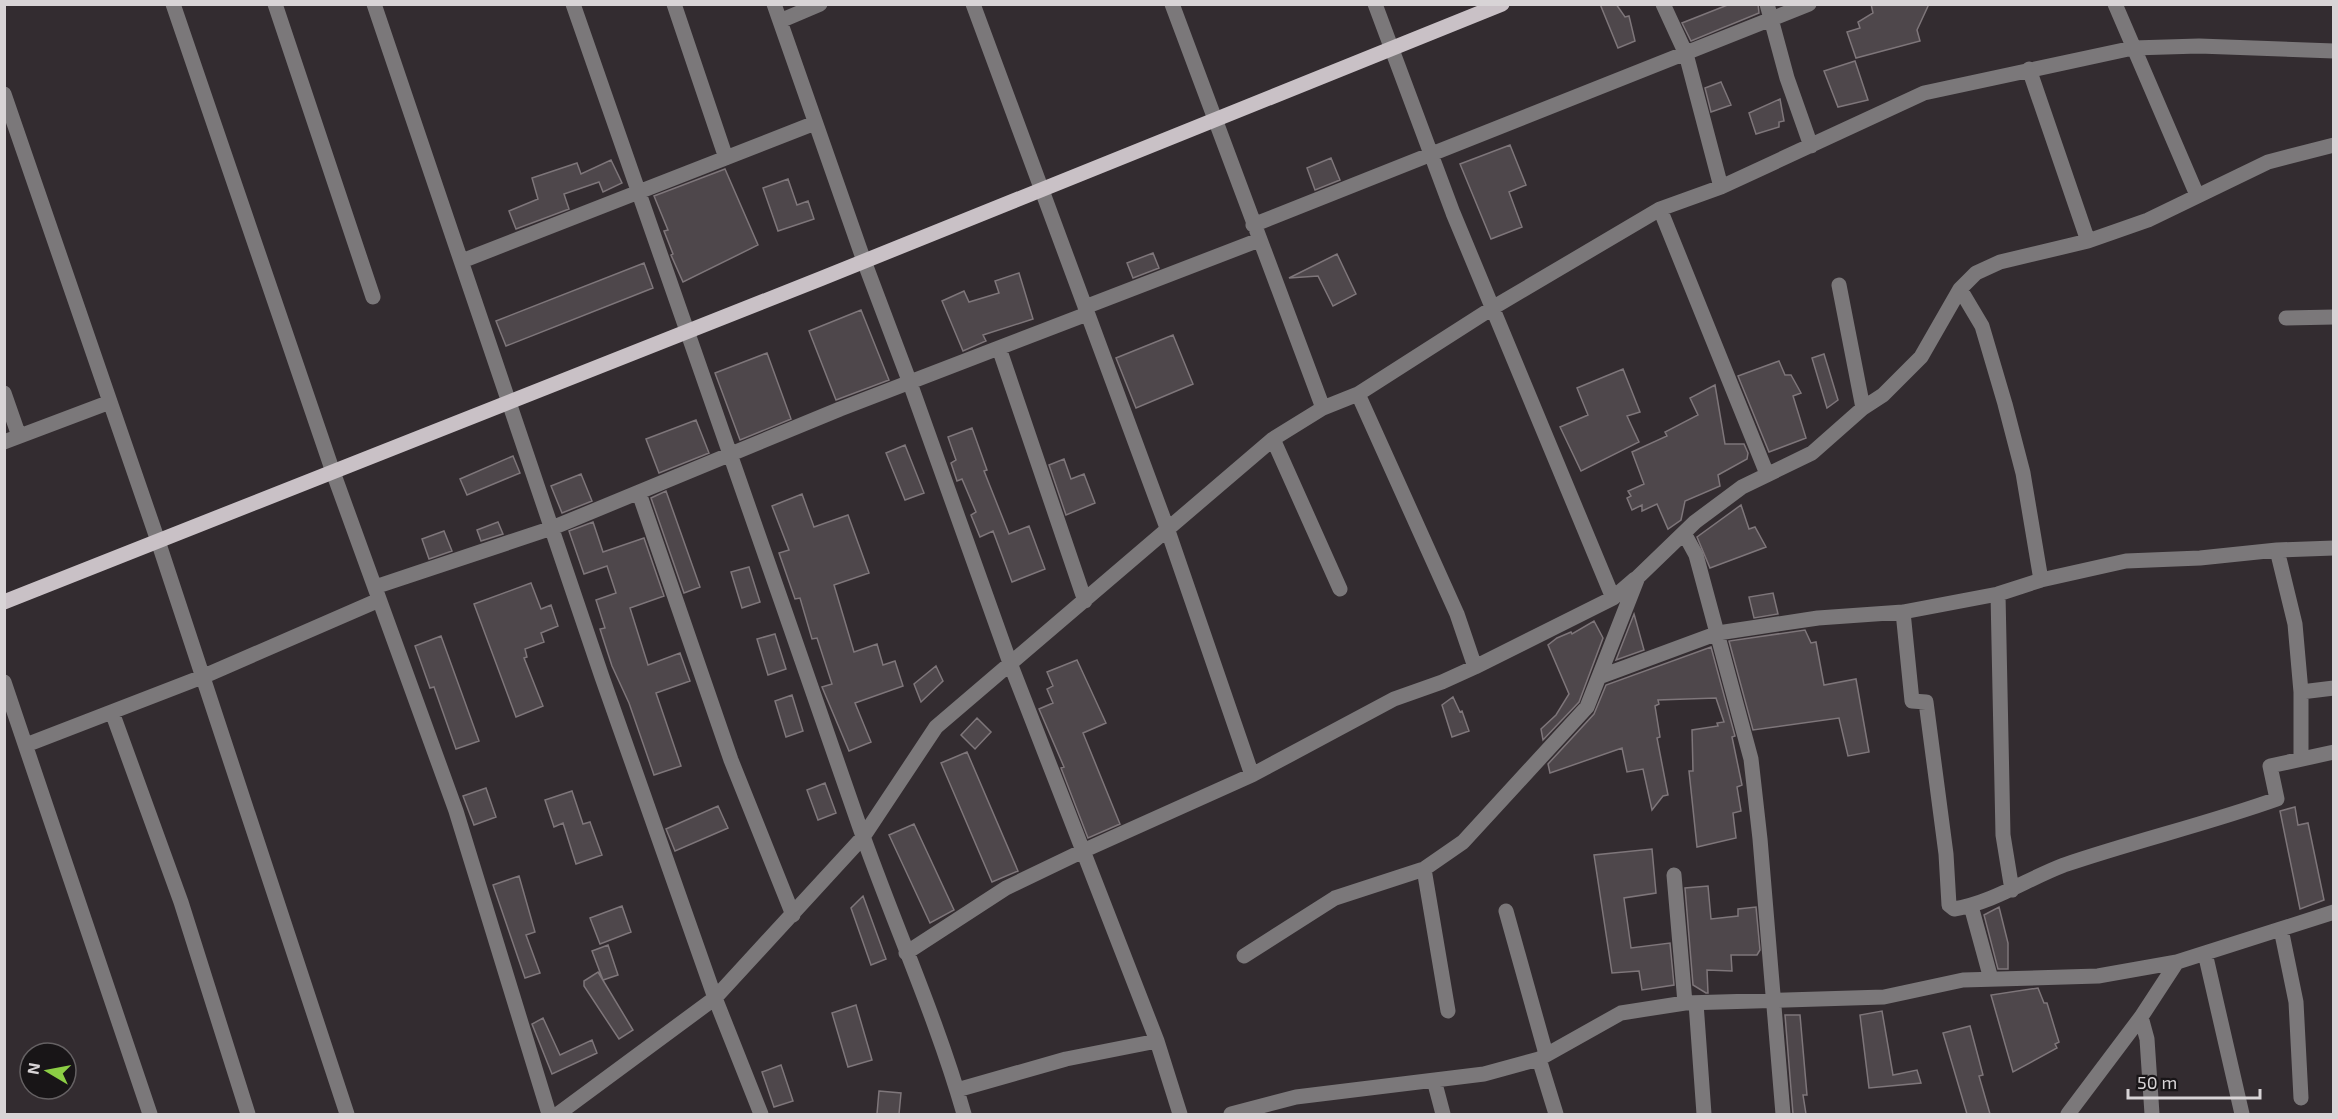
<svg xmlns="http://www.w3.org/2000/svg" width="2338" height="1119" viewBox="0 0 2338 1119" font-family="'Exo 2',sans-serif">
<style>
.building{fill:#4e474b;stroke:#7e767a;stroke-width:1.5}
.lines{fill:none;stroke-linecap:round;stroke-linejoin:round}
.minor{stroke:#7b787a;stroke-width:15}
.major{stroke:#c9c1c6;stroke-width:15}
</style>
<rect width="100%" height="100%" fill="#332c30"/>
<path class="building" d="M 1600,4 L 1616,4 L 1625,17 L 1629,16 L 1635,41 L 1618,48 Z
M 1730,4 L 1758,4 L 1759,13 L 1691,41 L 1682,23 Z
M 1871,4 L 1929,4 L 1917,30 L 1920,41 L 1856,58 L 1847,32 L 1860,28 L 1858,22 L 1873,13 Z
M 1855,61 L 1868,100 L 1838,107 L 1824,71 Z
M 1721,82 L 1731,105 L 1711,112 L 1705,88 Z
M 1780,99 L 1784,121 L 1779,122 L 1779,127 L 1756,134 L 1749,113 Z
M 1510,145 L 1526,185 L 1509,192 L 1522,227 L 1491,239 L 1460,164 Z
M 1331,158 L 1340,180 L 1315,190 L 1307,168 Z
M 611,160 L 622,183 L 603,192 L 599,182 L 564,194 L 569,209 L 516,229 L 509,211 L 538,199 L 532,178 L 577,163 L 581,174 Z
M 725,169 L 758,245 L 683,282 L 671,255 L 673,254 L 664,231 L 668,230 L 654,196 Z
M 788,179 L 797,205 L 808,201 L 814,219 L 778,231 L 763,188 Z
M 1153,253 L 1159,268 L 1133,278 L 1127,263 Z
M 1337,254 L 1356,294 L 1333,306 L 1318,276 L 1289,278 Z
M 644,263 L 653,288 L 506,346 L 496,321 Z
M 1019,273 L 1033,319 L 983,335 L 986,341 L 963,351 L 942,301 L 964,291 L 969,302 L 999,293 L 995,281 Z
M 861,310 L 889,380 L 836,400 L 809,331 Z
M 1173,335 L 1193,384 L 1136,408 L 1116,358 Z
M 767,353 L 791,419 L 740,440 L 715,373 Z
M 1824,354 L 1838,400 L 1827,408 L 1812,358 Z
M 1779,361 L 1785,375 L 1791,375 L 1801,393 L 1793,396 L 1806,438 L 1769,452 L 1738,376 Z
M 1623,369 L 1640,412 L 1627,416 L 1639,442 L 1581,471 L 1560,427 L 1588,415 L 1577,388 Z
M 1715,385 L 1725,444 L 1744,444 L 1748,453 L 1747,459 L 1718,475 L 1720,486 L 1685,501 L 1681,520 L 1668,529 L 1657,504 L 1642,511 L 1642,505 L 1632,510 L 1627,498 L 1631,496 L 1628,491 L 1644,484 L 1632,452 L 1667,436 L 1665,432 L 1698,415 L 1690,398 Z
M 696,420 L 709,453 L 659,473 L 646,439 Z
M 972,428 L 987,470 L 984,471 L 1009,534 L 1029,526 L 1045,569 L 1012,582 L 993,531 L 980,537 L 971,515 L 976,512 L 962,479 L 957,481 L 951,463 L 956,460 L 948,437 Z
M 905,445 L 924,493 L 905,500 L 886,453 Z
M 513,456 L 520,473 L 467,495 L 460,479 Z
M 1064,459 L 1071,479 L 1084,474 L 1095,503 L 1066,515 L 1049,465 Z
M 581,474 L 592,501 L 562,513 L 551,486 Z
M 666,491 L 700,587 L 684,593 L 651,498 Z
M 802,494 L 814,527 L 848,515 L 869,573 L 834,585 L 854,652 L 877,644 L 883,665 L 895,661 L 903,686 L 855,703 L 871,742 L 849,751 L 822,687 L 832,684 L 817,638 L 812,639 L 800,598 L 795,599 L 779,553 L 789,550 L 772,506 Z
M 1741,505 L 1749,529 L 1755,527 L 1766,547 L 1710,568 L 1697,537 Z
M 498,522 L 503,534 L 481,541 L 477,530 Z
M 593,522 L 603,552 L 644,538 L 664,596 L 630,608 L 648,665 L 680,653 L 690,681 L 656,693 L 681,766 L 654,775 L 629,703 L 612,666 L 600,629 L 605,628 L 596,600 L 616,593 L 607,566 L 584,574 L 569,531 Z
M 444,531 L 452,551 L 429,559 L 422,539 Z
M 749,567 L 760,602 L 742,608 L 731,572 Z
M 531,583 L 541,609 L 551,605 L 558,626 L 541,633 L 544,642 L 525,649 L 527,657 L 524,658 L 543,706 L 516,717 L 474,604 Z
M 1773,593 L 1778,614 L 1754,618 L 1749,597 Z
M 1634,614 L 1644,650 L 1616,660 Z
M 1594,621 L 1603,638 L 1579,702 L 1543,740 L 1541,729 L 1556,715 L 1569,694 L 1548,645 L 1557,638 L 1571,632 L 1572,634 Z
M 1805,630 L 1811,643 L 1816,642 L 1824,685 L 1856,679 L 1869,752 L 1848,756 L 1839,718 L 1753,730 L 1729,641 Z
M 775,634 L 786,669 L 768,675 L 757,639 Z
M 441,636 L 479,741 L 456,749 L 434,687 L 430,688 L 415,646 Z
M 1711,647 L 1735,736 L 1732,737 L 1742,785 L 1737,787 L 1741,811 L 1733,813 L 1736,838 L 1697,847 L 1689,771 L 1693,771 L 1692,730 L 1718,726 L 1717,723 L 1724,722 L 1716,698 L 1658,700 L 1659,704 L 1655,706 L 1660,737 L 1657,738 L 1668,795 L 1663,796 L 1652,810 L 1643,769 L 1627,772 L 1622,748 L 1550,773 L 1548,764 L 1594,714 L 1606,685 Z
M 1077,660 L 1106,723 L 1083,733 L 1120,824 L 1088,838 L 1061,768 L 1064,767 L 1039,709 L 1053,703 L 1047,689 L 1053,686 L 1047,672 Z
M 936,666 L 943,681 L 921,702 L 914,684 Z
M 792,695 L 803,731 L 786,737 L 775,701 Z
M 1453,697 L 1460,712 L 1462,711 L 1469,731 L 1452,737 L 1442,705 Z
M 977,718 L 991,732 L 975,749 L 961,735 Z
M 967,752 L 1018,871 L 992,882 L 941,763 Z
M 825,783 L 836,813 L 818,820 L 807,790 Z
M 486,788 L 496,817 L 474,825 L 463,796 Z
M 572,791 L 583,824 L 590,822 L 602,855 L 576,864 L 563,823 L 554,827 L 545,800 Z
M 718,806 L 728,828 L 675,851 L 666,829 Z
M 2295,807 L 2298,825 L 2308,823 L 2324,900 L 2300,909 L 2280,811 Z
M 914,824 L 954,910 L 930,923 L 889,835 Z
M 1652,849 L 1656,893 L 1624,898 L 1631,948 L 1670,943 L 1674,985 L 1642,990 L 1639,971 L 1612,973 L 1594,855 Z
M 519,876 L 535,932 L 526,935 L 540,973 L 525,978 L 493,885 Z
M 1708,886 L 1711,919 L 1738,916 L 1738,909 L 1756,907 L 1760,950 L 1757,955 L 1731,955 L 1732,971 L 1707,970 L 1708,993 L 1706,993 L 1693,985 L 1685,888 Z
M 863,896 L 886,959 L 871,965 L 851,908 Z
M 622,906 L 631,932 L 600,944 L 590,918 Z
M 1999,907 L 2008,943 L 2008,969 L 1998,969 L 1984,915 Z
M 608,945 L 618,975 L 603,980 L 592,951 Z
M 598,972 L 633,1030 L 619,1039 L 584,986 L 584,981 Z
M 2038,988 L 2044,1003 L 2047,1003 L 2059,1042 L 2055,1044 L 2057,1048 L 2013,1072 L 1991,995 Z
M 856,1005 L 872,1060 L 848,1067 L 832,1013 Z
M 1882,1011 L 1893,1075 L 1917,1070 L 1921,1083 L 1869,1088 L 1860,1015 Z
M 1785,1015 L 1800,1015 L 1807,1095 L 1803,1095 L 1806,1114 L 1793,1114 Z
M 543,1018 L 560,1055 L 592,1040 L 597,1053 L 552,1074 L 532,1024 Z
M 1970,1026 L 1983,1075 L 1979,1076 L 1990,1114 L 1967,1114 L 1943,1033 Z
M 781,1065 L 793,1101 L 774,1107 L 762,1072 Z
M 879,1091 L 901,1093 L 899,1114 L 877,1114 Z"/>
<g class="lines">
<path class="minor" d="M 173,4 L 333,472 L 456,811 L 549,1114
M 275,4 L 373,297
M 374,4 L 602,677 L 715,998 L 761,1114
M 573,4 C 667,279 765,551 859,825 C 893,922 936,1016 964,1114
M 674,4 L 726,158
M 774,4 L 864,261 L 910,383 L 1010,663 L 1157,1041 L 1180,1114
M 973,4 L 1167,528 L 1252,775
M 1172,4 L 1323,408
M 1375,4 L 1453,213 L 1613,598
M 1663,4 L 1686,54 L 1721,187
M 1767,4 L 1787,78 L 1811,146
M 2115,4 L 2197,195
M 780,21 L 820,4
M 2029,69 L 2088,241
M 4,94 L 158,541 L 347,1114
M 1660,209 L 1767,474
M 1253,225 L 1809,4
M 462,261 L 815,123
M 1839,285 L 1863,408
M 1960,289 L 1982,326 L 2005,404 L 2023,473 L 2041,580
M 1085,307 L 1259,240
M 2286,318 L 2334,317
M 999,348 L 1085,601
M 4,393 L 19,436
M 1358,394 L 1457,614 L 1475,667
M 1273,439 L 1340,589
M 4,442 L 110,402
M 639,493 L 731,760 L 793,915
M 1684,533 L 1696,555 L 1751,759 L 1760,839 L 1783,1114
M 2277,550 L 2295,624 L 2301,692 L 2301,759
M 375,587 L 552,528 L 840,409 L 1087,314
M 1998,594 L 2003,835 L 2012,890
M 1903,612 L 1912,701 L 1926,702 L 1946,854 L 1949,905 L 1954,909 C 1994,902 2027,879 2064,865 C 2134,841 2207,824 2277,799 L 2270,766 L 2334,752
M 1599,677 L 1718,633 L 1818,618 L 1903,612 L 1998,594 L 2041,580 L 2126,561 L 2200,558 L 2277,550 L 2334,548
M 4,682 L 150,1114
M 2301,692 L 2334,688
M 112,712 L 181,902 L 248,1114
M 26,745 L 202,677 L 379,600
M 1424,869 L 1448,1011
M 1674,875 L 1685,1003
M 1971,906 L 1991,979
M 1506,911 L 1546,1054
M 2281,929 L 2296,1002 L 2301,1098
M 906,953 L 1006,888 L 1085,850 L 1252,775 L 1394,699 L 1442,682 L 1475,667 L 1613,598 L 1635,579
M 2205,953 L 2242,1114
M 1244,956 L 1335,898 L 1424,869 L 1463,842 L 1587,707 L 1638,577 L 1695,522 L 1742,487 L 1812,453 L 1863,408 L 1883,395 L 1921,357 L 1960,289 L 1976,273 L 2000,262 L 2088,241 L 2148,220 L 2268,162 L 2334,145
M 1696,1003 L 1704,1114
M 2141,1017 L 2147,1039 L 2152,1114
M 1539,1059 L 1556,1114
M 1434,1080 L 1443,1114
M 957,1090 L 1066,1059 L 1157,1041
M 558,1114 L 715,998 L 863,837 L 936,727 L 1273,439 L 1323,408 L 1358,394 L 1494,307 L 1660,209 L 1721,187 L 1924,93 L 2133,48 L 2199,46 L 2334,51
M 1231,1114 L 1296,1097 L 1484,1074 L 1539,1059 L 1621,1013 L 1685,1003 L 1884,997 L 1963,980 L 2098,976 L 2177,962
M 2068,1114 L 2141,1017 L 2177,962 L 2334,912"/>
<path class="major" d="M 4,602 L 820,279 L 1502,4"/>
</g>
<rect width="2338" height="1119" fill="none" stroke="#d8d4d6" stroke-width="12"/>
<g transform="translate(48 1071) rotate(280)"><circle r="28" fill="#181517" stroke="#656163" stroke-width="1.5"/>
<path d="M0-4.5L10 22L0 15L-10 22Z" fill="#8cce45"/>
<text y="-9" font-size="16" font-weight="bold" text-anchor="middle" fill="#d8d4d6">N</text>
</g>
<path d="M2128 1089v9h132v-9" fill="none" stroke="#d8d4d6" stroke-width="3"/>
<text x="2137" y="1089" font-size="18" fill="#d8d4d6" stroke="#181517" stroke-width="4.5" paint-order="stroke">50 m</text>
</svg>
